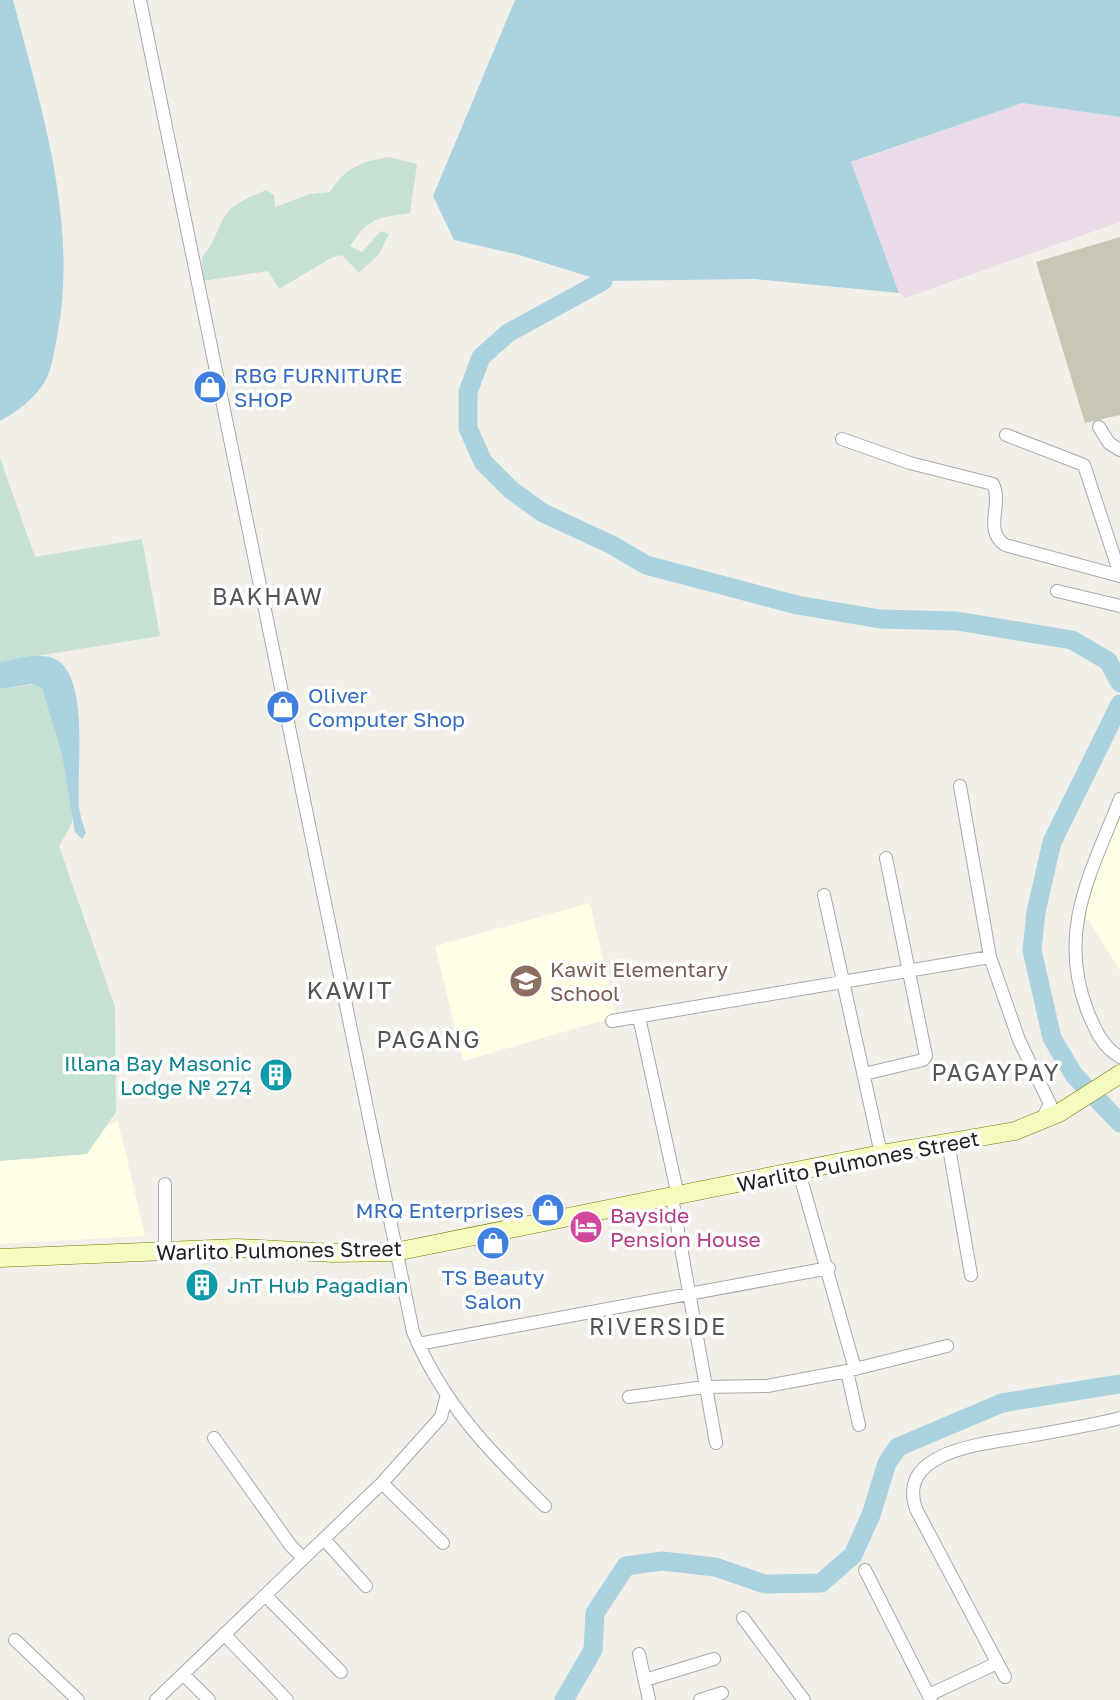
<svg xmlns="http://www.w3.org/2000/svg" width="1120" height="1700" viewBox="0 0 1120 1700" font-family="'Golos Text',sans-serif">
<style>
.industrial{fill:#ebdbe8}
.education{fill:#ffffe5}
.construction{fill:#c7c7b4}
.wetland{fill:#c6e0d4}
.water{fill:#aad3df}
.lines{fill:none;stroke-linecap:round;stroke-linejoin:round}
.river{stroke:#aad3df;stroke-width:19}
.street-casing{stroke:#a9a9a9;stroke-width:14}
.secondary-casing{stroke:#707d05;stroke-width:19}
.street{stroke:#fff;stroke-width:12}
.secondary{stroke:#f7fabf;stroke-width:18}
.labels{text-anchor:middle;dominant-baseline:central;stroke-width:7;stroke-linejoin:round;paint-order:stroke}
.shop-label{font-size:21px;fill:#366cbe;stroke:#fff;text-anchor:start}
.education-label{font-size:21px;fill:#785e54;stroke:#fff;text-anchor:start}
.culture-label{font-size:21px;fill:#0d838f;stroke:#fff;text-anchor:end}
.street-label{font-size:21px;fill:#222;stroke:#fff}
.hotel-label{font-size:21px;fill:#b23c85;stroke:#fff;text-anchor:start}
.neighbourhood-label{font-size:23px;letter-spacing:2px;fill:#555;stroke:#fff}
.quarter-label{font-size:24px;letter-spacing:2px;fill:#555;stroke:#fff}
</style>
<rect width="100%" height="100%" fill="#f2efe9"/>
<path class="industrial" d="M 1022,103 L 1120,117 L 1120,222 L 905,298 L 899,293 L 851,163 Z"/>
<path class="education" d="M 1120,818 L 1120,970 L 1081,909 Z
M 590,903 L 616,1017 L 463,1061 L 435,946 Z
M 118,1121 L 145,1236 L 0,1244 L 0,1142 L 31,1161 Z"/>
<path class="construction" d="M 1120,237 L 1120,415 L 1085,423 L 1036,262 Z"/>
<path class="wetland" d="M 389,157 L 417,164 L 410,213 C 377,218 369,217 350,246 L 362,252 L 381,231 L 389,234 L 379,254 L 359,273 L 342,255 L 331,258 L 279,289 L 268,271 L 203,281 L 202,257 C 214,244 216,232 224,217 C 232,203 252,197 266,190 L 274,195 L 275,207 L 310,194 L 330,192 C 346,167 360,162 389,157 Z
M 0,458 L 35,557 L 142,539 L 160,636 L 0,662 Z
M 38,684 C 53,696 77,803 72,822 C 69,830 63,839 59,846 L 115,1007 L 116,1112 L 87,1154 L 0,1161 L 0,689 Z"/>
<path class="water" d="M 0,0 L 13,0 C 41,107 79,225 57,337 C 54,352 52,370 44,383 C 33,400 18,411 0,421 Z
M 515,0 L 1120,0 L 1120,117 L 1022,103 L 851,162 L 899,293 L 755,279 L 603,281 L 516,254 L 454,240 L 433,196 Z
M 31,656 C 40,656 49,655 57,660 C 90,681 76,771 79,807 C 80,816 83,824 86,833 L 82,839 L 75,832 L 62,754 L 42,688 L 32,684 L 0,689 L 0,662 Z"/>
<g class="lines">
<path class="river" d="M 603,281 L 508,333 L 481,357 L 468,392 L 468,428 L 483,462 L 511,490 L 543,513 L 612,545 L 646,565 L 797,605 L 880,619 L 957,621 L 1072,640 L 1108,661 L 1120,683
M 1120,704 L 1052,842 L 1036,912 L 1032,950 L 1052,1038 L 1074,1075 L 1120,1123
M 564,1700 L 593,1650 L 595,1613 L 626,1566 L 662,1561 L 715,1567 L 765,1584 L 821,1583 L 853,1555 L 871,1515 L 887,1463 L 898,1447 L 1002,1403 L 1120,1384"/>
<defs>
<path id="street" d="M 140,0 L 413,1332 C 444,1405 489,1451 545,1506
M 1099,427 L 1109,443 L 1120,450
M 1006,435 L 1084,465 L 1120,574
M 842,439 L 910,463 L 993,484 C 1003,505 983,530 1005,545 L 1120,576
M 1057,591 L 1120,606
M 960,786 L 990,957 L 1019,1040 L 1050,1104 L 1041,1121
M 1120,799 C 1091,873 1057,930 1087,1010 C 1095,1029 1102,1047 1120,1057
M 824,895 L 881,1154
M 639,1017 L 678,1196
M 612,1021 L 990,957
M 864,1074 L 923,1060 L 926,1056 L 886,858
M 948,1142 L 971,1275
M 799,1172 L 855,1369
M 165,1184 L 165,1252
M 672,1197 L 716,1443
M 418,1344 L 829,1268
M 847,1371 L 859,1425
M 629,1397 L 705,1387 L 767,1386 L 847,1371 L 947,1346
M 214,1438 L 291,1546 L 303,1558
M 382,1483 L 443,1543
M 324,1539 L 366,1586
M 865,1570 L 931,1700
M 265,1595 L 341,1672
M 743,1618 L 804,1700
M 224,1634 L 287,1700
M 15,1640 L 78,1700
M 639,1654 L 649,1700
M 183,1674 L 209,1700
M 1005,1677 L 916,1509 C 895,1447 995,1443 1035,1435 C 1063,1430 1092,1425 1120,1418
M 645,1680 L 714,1659
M 929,1695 L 997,1663
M 156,1700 L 382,1483 L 441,1417 L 446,1398
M 700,1700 L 722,1693"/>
<path id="secondary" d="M 0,1258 L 237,1248 L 334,1253 L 395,1252 L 881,1154 L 1015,1131 L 1059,1113 L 1120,1074"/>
</defs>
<use href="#street" class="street-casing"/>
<use href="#secondary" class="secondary-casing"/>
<use href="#street" class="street"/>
<use href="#secondary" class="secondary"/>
</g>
<defs>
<symbol id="shop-disc" viewBox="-11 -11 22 22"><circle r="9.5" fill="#3f7fe0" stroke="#fff"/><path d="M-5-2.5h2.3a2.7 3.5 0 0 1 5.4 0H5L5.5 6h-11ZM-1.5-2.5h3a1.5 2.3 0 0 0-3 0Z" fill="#fff"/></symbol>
<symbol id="school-disc" viewBox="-11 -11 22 22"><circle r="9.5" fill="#8d6e63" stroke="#fff"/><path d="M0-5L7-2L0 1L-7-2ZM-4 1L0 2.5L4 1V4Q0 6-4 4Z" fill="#fff"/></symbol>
<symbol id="building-disc" viewBox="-11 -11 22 22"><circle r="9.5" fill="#0f9aa8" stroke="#fff"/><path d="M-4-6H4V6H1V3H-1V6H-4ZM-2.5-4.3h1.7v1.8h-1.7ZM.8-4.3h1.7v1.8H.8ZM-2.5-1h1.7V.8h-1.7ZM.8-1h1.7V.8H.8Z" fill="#fff"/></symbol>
<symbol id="hotel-disc" viewBox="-11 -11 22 22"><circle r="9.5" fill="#d1479c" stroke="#fff"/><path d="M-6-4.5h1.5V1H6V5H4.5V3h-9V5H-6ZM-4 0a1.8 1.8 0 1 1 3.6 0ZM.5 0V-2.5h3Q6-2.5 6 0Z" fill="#fff"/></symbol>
</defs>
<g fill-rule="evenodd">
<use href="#shop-disc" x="191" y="368" width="38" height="38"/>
<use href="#shop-disc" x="264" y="688" width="38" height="38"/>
<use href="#school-disc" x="507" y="962" width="38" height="38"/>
<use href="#building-disc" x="257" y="1056" width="38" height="38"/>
<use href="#shop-disc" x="529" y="1191" width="38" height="38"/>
<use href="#hotel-disc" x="567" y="1208" width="38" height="38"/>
<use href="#shop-disc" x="474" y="1224" width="38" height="38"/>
<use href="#building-disc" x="183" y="1266" width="38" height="38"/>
</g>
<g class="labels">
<g class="shop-label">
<text x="234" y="375">RBG FURNITURE<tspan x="234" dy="24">SHOP</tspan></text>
<text x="308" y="695">Oliver<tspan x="308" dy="24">Computer Shop</tspan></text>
<text x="524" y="1210" text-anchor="end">MRQ Enterprises</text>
<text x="493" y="1277" text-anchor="middle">TS Beauty<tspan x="493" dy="24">Salon</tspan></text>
</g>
<g class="education-label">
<text x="550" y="969">Kawit Elementary<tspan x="550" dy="24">School</tspan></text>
</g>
<g class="culture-label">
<text x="252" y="1063">Illana Bay Masonic<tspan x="252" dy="24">Lodge № 274</tspan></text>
<text x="227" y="1285" text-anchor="start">JnT Hub Pagadian</text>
</g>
<g class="street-label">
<text transform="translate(858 1161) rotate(-11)">Warlito Pulmones Street</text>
<text transform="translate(279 1250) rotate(-1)">Warlito Pulmones Street</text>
</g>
<g class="hotel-label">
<text x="610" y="1215">Bayside<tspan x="610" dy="24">Pension House</tspan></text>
</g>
<g class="neighbourhood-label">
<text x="268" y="596">BAKHAW</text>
<text x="429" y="1039">PAGANG</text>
<text x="996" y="1072">PAGAYPAY</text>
<text x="658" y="1326">RIVERSIDE</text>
</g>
<g class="quarter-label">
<text x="350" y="989">KAWIT</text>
</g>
</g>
</svg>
